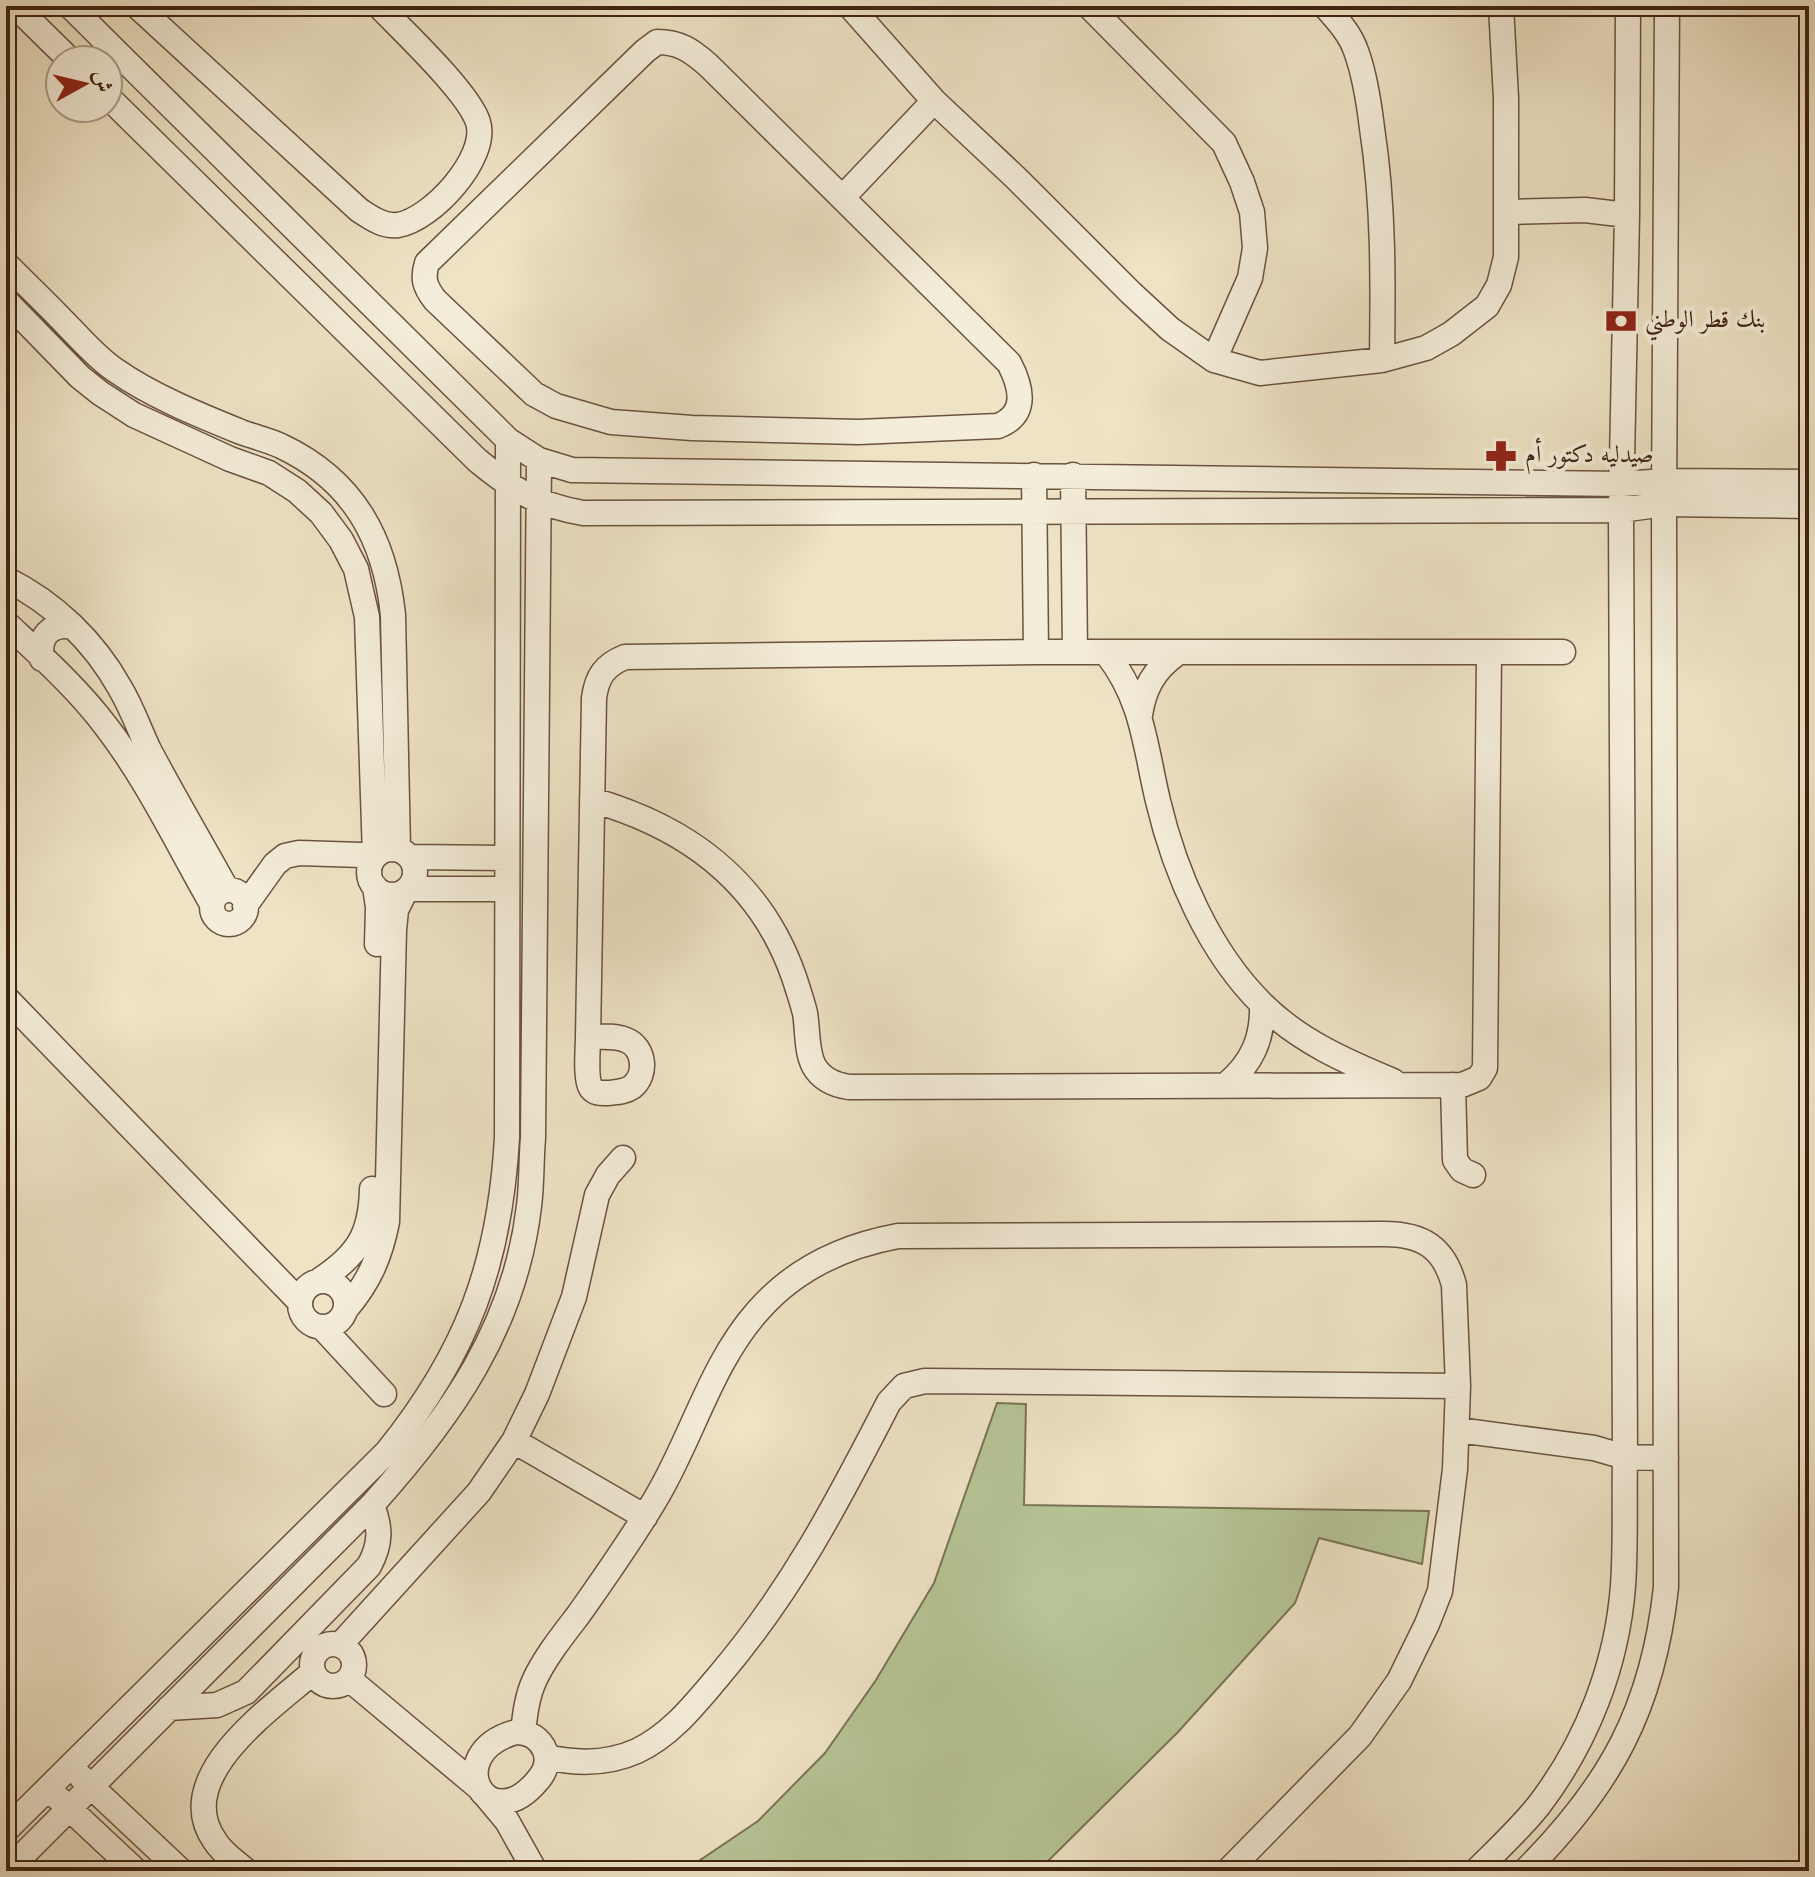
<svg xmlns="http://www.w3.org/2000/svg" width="1815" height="1877" viewBox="0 0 1815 1877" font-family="'Old Standard TT',Amiri,serif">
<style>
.green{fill:#b6c496;stroke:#7a7454;stroke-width:2}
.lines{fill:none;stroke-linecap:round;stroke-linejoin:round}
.minor-casing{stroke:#6b5340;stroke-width:27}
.minor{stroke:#f4edd9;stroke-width:24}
.labels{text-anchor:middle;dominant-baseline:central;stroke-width:8;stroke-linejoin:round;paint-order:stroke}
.poi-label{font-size:24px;fill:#3f2313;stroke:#f4edd9;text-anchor:start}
</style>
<rect width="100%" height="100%" fill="#eee3c5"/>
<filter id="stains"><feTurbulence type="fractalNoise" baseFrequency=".0025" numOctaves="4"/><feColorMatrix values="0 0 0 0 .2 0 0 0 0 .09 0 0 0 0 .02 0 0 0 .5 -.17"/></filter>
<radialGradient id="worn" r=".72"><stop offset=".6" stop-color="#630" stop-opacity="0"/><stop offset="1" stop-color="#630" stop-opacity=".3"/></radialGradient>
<path class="green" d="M 997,1403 L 1026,1404 L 1024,1505 L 1429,1511 L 1422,1564 L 1319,1538 L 1295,1603 L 1178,1732 L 1038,1871 L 684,1871 L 758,1821 L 825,1753 L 876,1680 L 934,1583 Z"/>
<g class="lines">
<defs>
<path id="minor" d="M 15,6 L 70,60
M 70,6 L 508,440 L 539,460 L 572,470 L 1622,484 L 1666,481 L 1809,482
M 137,6 L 359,210 C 370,217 383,227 398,225 C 431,220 489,158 478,122 C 468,92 403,31 379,6
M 850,6 L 934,101 L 1016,178 L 1131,293 L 1170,329 L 1214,360 L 1250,278 L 1255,248 L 1252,212 L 1242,182 L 1224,143 L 1089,6
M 1325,6 C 1337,20 1350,33 1356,51 C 1365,75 1369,103 1372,128 C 1384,206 1383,282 1382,360
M 657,42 C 679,42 691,50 708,65 L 1009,363 C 1021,386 1029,414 998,426 L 859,432 L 692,428 L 611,422 L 556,406 L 534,394 L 435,300 C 425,287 422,279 427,263 L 645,51 Z
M 108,97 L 477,460 C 512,489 537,505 583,513 L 1621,510 L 1664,504 L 1809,506
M 843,197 L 934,101
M 1508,212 L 1585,210 L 1627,215
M 6,264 C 26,284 47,304 66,324 C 82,340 97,358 115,370 C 152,396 199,415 241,432 C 254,437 269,440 281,446 C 353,480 385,538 393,615 L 398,849
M 6,301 L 80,377 L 100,393 L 134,415 L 230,459 L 269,473 L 297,491 L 321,513 L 341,540 L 356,569 L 367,617 L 375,856
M 1214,360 L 1260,373 L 1382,360 L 1426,348 L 1451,334 L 1487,306 L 1499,285 L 1506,257 L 1506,98 L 1501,6
M 1034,475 L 1036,652
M 1073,475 L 1075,652
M 6,579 C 54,603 94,641 120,688 C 132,708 139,729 149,750 C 174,797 201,843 227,890
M 6,623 C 40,655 77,688 105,725 C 147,779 178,845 212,904
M 1107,654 C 1143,700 1145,746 1158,801 C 1175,873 1209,952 1263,1005 C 1299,1041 1347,1062 1393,1081
M 42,659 C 38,636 50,624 72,626
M 1140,715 C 1144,688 1154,670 1176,654
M 592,800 C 687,827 761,882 794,977 C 798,989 802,1001 805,1013 C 808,1030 806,1051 814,1066 C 822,1080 835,1085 849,1087 L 1462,1085 L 1479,1078 L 1485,1068 L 1489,652
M369 872a23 23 0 1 1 46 0a23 23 0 1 1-46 0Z
M 410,857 L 506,858
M 375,887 L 378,907 L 377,944
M 408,889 L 506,889
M212 907a17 17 0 1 1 34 0a17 17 0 1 1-34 0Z
M 245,906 L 275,864 L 285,856 L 299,853 L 362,855 L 371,863
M 6,998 L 300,1302
M 588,1037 C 600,1037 614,1035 626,1040 C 644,1047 648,1074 632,1087 C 625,1092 617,1092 608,1093 C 601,1093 596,1094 591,1088 C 585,1079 588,1048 588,1037 L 594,698 C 597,676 605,665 625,657 L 1036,652 L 1563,652
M 1226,1085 C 1252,1063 1263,1039 1262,1005
M 1453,1085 L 1455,1160 L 1462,1170 L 1473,1175
M 320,1280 C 358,1255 371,1234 372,1189
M300 1304a23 23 0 1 1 46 0a23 23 0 1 1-46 0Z
M 346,1309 C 369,1282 380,1257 387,1222 L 394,930 L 396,910 L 405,892
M 322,1327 L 384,1394
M 1458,1430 L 1594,1448 L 1625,1457 L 1666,1458
M 514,1441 L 645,1517
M312 1665a21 21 0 1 1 42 0a21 21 0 1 1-42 0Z
M 340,1645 L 479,1492 L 514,1441 L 537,1394 L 574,1297 L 597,1195 L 608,1175 L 623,1158
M 349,1679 L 477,1786
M 169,1708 L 217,1705 L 246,1692 L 369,1566 C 381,1544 381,1528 372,1505
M 516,1732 C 529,1732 540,1738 545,1751 C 549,1761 545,1772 538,1780 C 487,1842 439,1753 516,1732 Z
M 523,1732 C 525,1714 527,1696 535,1679 C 546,1656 563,1635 579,1614 C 607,1574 635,1535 659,1493 C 693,1434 712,1363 757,1312 C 794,1269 844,1246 898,1236 L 1384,1234 C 1422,1234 1444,1247 1454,1285 L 1458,1386 L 1455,1469 L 1440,1591 L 1427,1624 L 1399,1681 L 1360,1736 L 1228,1871
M 547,1757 C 577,1764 608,1764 637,1751 C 671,1735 694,1705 718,1677 C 792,1590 837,1503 889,1402 L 904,1386 L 925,1381 L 1458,1386
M 81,1777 L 181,1871
M 487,1797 L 507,1821 L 535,1871
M 58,1798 L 136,1871
M 6,1830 L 387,1452 C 467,1353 500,1264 507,1137 L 508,440
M 7,1871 L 372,1505 C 451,1417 515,1327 529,1206 C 532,1183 531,1160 533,1138 L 539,460
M 246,1871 C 236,1862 222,1853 215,1841 C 170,1777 271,1709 313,1672
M 1476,1871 C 1497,1850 1520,1829 1539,1805 C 1587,1742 1617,1665 1623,1586 C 1626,1543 1624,1500 1625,1457 L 1621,510 L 1627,215 L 1628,6
M 1525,1871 C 1611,1785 1653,1708 1666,1587 L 1664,504 L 1667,6"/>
</defs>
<use href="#minor" class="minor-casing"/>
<use href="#minor" class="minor"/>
</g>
<defs>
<symbol id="bank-bare" viewBox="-9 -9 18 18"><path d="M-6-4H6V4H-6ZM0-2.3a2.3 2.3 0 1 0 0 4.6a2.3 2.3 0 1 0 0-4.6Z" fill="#8f2418" stroke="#f4edd9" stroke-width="2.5" paint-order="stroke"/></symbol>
<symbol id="pharmacy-bare" viewBox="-9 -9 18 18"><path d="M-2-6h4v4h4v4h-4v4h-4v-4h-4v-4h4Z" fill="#8f2418" stroke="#f4edd9" stroke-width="2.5" paint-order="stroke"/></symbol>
</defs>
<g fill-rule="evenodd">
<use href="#bank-bare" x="1599" y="299" width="44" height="44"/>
<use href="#pharmacy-bare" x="1479" y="434" width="44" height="44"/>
</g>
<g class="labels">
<g class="poi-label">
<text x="1645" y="321">بنك قطر الوطني</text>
<text x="1525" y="456">صيدليه دكتور أم</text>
</g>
</g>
<rect width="1815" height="1877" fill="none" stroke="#eee3c5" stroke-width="32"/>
<rect x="8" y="8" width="1799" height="1861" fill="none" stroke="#3f2313" stroke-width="4"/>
<rect x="16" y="16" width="1783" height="1845" fill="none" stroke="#3f2313" stroke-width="2"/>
<g transform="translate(84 84) rotate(82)"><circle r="38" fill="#f4edd9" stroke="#ac9c8a" stroke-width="2"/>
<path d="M0-6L14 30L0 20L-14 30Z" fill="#8f2418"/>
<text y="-12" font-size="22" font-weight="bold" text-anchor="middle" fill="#3f2313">ش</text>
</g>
<rect width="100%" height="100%" filter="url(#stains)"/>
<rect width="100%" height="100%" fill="url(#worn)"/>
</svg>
